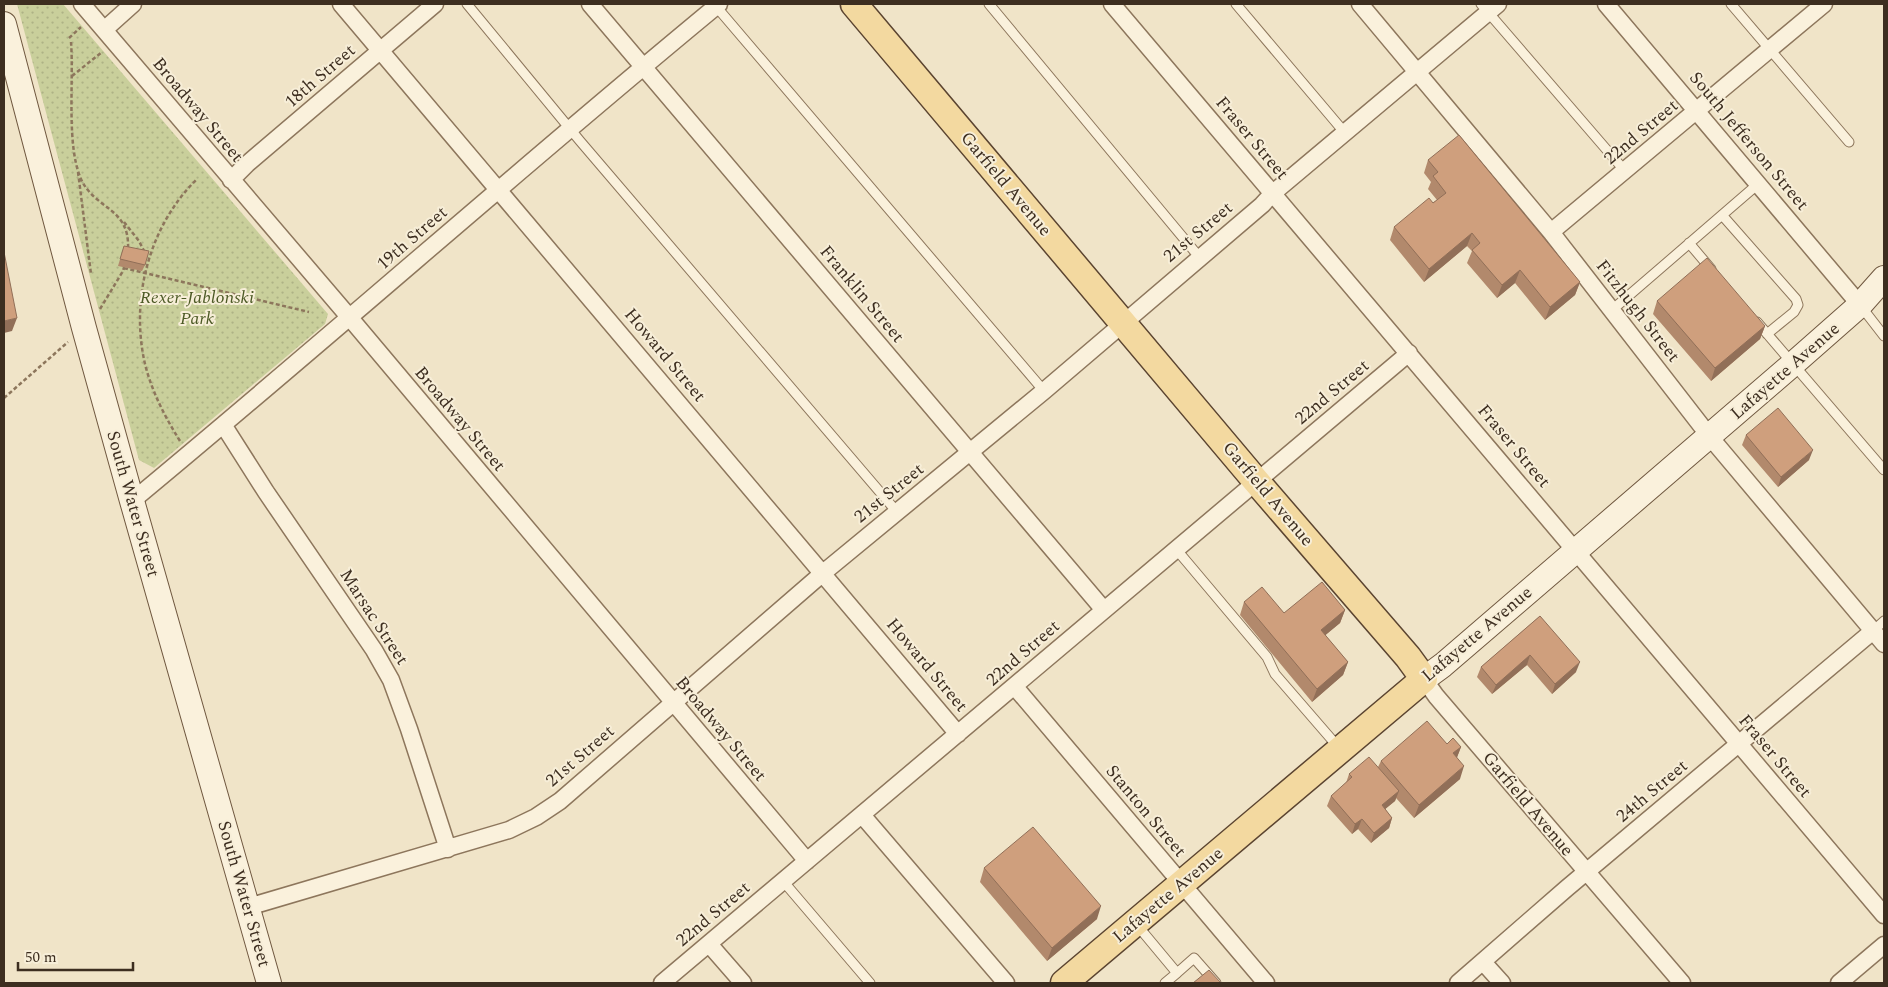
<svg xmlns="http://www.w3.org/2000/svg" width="1888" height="987" viewBox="0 0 1888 987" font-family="Spectral,serif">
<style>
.park{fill:url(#park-dots)}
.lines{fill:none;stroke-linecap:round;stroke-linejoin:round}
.lane-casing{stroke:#8d765c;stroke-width:11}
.street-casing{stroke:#8d765c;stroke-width:19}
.secondary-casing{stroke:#6f573f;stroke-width:26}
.primary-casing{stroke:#5b4430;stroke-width:29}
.path{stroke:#8d765c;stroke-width:2.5;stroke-dasharray:4 2.5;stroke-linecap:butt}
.lane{stroke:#faf1dc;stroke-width:9}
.street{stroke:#faf1dc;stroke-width:16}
.secondary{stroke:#faf1dc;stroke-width:24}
.primary{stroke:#f3d9a0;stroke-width:26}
.wall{fill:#b2896c}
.shaded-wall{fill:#916f58}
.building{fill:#cf9f7d;stroke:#916f58}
.labels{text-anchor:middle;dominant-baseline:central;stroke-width:4;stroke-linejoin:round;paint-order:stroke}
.street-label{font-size:18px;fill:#3d2e20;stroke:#f7eed8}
.park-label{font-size:18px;font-style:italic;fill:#4d5a26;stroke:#f7eed8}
</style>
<defs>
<pattern id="park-dots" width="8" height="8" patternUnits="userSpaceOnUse" patternTransform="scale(1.25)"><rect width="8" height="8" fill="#c9cf9b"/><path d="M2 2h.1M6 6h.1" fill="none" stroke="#aeb285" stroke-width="1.8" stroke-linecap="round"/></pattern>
</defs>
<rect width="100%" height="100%" fill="#f0e4c8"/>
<path class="park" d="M 17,4 L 63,4 L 328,314 L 325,324 L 154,468 L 139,460 Z"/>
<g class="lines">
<defs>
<path id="lane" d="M 467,4 L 580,141 L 897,512
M 714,4 L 1044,391
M 989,4 L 1200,258
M 1236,4 L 1345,133
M 1481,4 L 1625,171
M 1731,4 L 1849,142
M 1722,215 L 1796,299 L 1798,305 L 1794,312 L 1767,334
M 1689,243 L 1711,269
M 1860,305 L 1884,336
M 1612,310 L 1758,184
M 1757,322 L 1884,470
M 1176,549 L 1267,657 L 1275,674 L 1339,748
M 1873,631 L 1884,621
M 783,881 L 870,983
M 1137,925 L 1177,973 L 1165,983
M 1177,973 L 1194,958 L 1216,983"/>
<path id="street" d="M 82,4 L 350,318 L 807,861
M 341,4 L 958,734
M 590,4 L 1104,610
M 1112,4 L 1884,915
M 1360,4 L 1551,232 L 1710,437 L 1884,644
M 1606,4 L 1860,305
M 104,30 L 133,4
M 231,180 L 247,164 L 435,4
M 1551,232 L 1824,4
M 224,426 L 266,492 L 374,650 L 391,680 L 409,729 L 448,849
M 132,501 C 329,338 521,167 719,4
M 1424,679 L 1436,696 L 1682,983
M 1015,687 L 1266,983
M 862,815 L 1006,983
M 248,907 L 509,830 L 536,817 L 560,801 L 823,573 L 1044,391 L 1262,205 L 1273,193 L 1498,4
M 709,944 L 743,983
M 1483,962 L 1502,983
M 662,983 L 1409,353
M 1458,983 L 1567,888 L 1873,631
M 1839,983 L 1884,945"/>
<path id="secondary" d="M 4,24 L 84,328 L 132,501 L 269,983
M 1424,679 L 1443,665 L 1793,364 L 1860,305 L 1884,278"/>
<path id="primary" d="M 854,4 L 1256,481 L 1408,657 L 1424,679 L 1064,983"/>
</defs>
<use href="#lane" class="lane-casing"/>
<use href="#street" class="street-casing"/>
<use href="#secondary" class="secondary-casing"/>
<use href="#primary" class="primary-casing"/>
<path class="path" d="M 69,38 L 81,27
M 71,42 C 74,81 66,145 81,179 C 95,210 130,207 128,249
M 72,76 L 102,52
M 78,172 L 91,274
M 124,222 L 139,241 L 145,253
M 124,268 L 309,312
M 100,309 L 123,271 L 125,264
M 4,398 L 68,342
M 180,441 C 165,417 152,392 145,364 C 130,299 149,226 197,179"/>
<use href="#lane" class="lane"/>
<use href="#street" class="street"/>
<use href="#secondary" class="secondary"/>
<use href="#primary" class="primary"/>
</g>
<path class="wall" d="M 1428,160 L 1580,282 L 1575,295 L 1545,320 L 1515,283 L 1497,298 L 1467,263 L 1472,251 L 1467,246 L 1424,282 L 1390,240 L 1394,227 L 1437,200 L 1428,189 L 1431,182 L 1424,173 Z
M 124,246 L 145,265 L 142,271 L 118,266 Z
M 1657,301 L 1765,326 L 1760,339 L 1711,381 L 1653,314 Z
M 1746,435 L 1809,460 L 1778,487 L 1742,445 Z
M 1244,602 L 1284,613 L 1345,610 L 1340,623 L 1325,635 L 1348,662 L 1343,675 L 1312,702 L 1240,615 Z
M 1540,616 L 1576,672 L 1552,694 L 1527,665 L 1492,694 L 1477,677 L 1481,667 Z
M 1447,744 L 1461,747 L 1457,757 L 1460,779 L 1414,818 L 1396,798 L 1395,801 L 1385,809 L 1392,818 L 1389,828 L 1371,843 L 1358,829 L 1352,834 L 1327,806 L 1331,796 L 1346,783 L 1349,774 L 1378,767 L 1381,761 Z
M 984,868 L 1097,919 L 1047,961 L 980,882 Z"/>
<path class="shaded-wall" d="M 1472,233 L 1467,246 L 1424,282 L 1429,269 Z
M 1520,270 L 1515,283 L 1497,298 L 1502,285 Z
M 1580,282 L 1575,295 L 1545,320 L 1550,307 Z
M 17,318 L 12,331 L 4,333 L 4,321 Z
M 1765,326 L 1760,339 L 1711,381 L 1715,368 Z
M 1813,450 L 1809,460 L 1778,487 L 1781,477 Z
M 1345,610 L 1340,623 L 1316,643 L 1321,630 Z
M 1530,655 L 1527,665 L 1492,694 L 1496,685 Z
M 1348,662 L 1343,675 L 1312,702 L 1317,689 Z
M 1580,662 L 1576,672 L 1552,694 L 1555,684 Z
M 1461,747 L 1456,760 L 1453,753 Z
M 1464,766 L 1460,779 L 1414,818 L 1419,805 Z
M 1399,791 L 1395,801 L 1378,815 L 1382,805 Z
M 1392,818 L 1389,828 L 1371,843 L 1374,833 Z
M 1362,819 L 1358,829 L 1352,834 L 1355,824 Z
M 1101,906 L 1097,919 L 1047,961 L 1052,948 Z"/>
<path class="building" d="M 1459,135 L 1580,282 L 1550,307 L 1520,270 L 1502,285 L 1472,250 L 1480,243 L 1472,233 L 1429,269 L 1394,227 L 1429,198 L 1433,203 L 1446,193 L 1433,176 L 1438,172 L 1428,160 Z
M 124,246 L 149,251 L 145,265 L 120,259 Z
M 4,252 L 17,318 L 4,321 Z
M 1707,258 L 1765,326 L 1715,368 L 1657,301 Z
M 1778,408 L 1813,450 L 1781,477 L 1746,435 Z
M 1322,582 L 1345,610 L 1321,630 L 1348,662 L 1317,689 L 1244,602 L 1262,587 L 1284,613 Z
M 1540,616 L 1580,662 L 1555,684 L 1530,655 L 1496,685 L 1481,667 Z
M 1427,721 L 1447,744 L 1453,738 L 1461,747 L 1453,753 L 1464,766 L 1419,805 L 1381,761 Z
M 1369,757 L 1399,791 L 1382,805 L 1392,818 L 1374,833 L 1362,819 L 1355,824 L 1331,796 L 1352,777 L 1349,774 Z
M 1033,827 L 1101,906 L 1052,948 L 984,868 Z
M 1209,970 L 1221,983 L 1193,983 Z"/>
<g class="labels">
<g class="street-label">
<text transform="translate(320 76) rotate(-41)">18th Street</text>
<text transform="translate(198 110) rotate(50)">Broadway Street</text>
<text transform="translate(1641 132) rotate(-40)">22nd Street</text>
<text transform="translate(1252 138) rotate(50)">Fraser Street</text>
<text transform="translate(1749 141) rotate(50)">South Jefferson Street</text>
<text transform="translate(1006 184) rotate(50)">Garfield Avenue</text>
<text transform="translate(1198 232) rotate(-40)">21st Street</text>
<text transform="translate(412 238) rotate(-41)">19th Street</text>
<text transform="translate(862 294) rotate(50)">Franklin Street</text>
<text transform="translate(1638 311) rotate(52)">Fitzhugh Street</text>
<text transform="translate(665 355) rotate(50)">Howard Street</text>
<text transform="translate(1785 371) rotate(-41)">Lafayette Avenue</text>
<text transform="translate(1332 392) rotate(-40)">22nd Street</text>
<text transform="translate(460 419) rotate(50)">Broadway Street</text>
<text transform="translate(1514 446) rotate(50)">Fraser Street</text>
<text transform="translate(889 493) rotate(-39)">21st Street</text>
<text transform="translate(1268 494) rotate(50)">Garfield Avenue</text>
<text transform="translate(133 504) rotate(74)">South Water Street</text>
<text transform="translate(374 617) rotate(57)">Marsac Street</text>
<text transform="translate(1477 634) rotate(-40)">Lafayette Avenue</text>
<text transform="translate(1023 653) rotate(-41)">22nd Street</text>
<text transform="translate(927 665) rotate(50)">Howard Street</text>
<text transform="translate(721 729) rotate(50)">Broadway Street</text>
<text transform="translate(580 756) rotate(-41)">21st Street</text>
<text transform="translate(1775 756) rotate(50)">Fraser Street</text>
<text transform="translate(1652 791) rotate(-40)">24th Street</text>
<text transform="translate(1528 804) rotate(50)">Garfield Avenue</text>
<text transform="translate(1146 811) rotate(50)">Stanton Street</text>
<text transform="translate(244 894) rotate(74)">South Water Street</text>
<text transform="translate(1168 895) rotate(-40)">Lafayette Avenue</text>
<text transform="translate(713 914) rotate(-40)">22nd Street</text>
</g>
<g class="park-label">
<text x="197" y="297">Rexer-Jablonski<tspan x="197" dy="21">Park</tspan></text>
</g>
</g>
<rect width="1888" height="987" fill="none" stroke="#3d2e20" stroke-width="10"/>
<path d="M18 962v8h115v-8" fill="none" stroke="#3d2e20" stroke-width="2.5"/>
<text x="25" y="962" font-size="15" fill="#3d2e20" stroke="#f7eed8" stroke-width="4" paint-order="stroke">50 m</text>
</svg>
